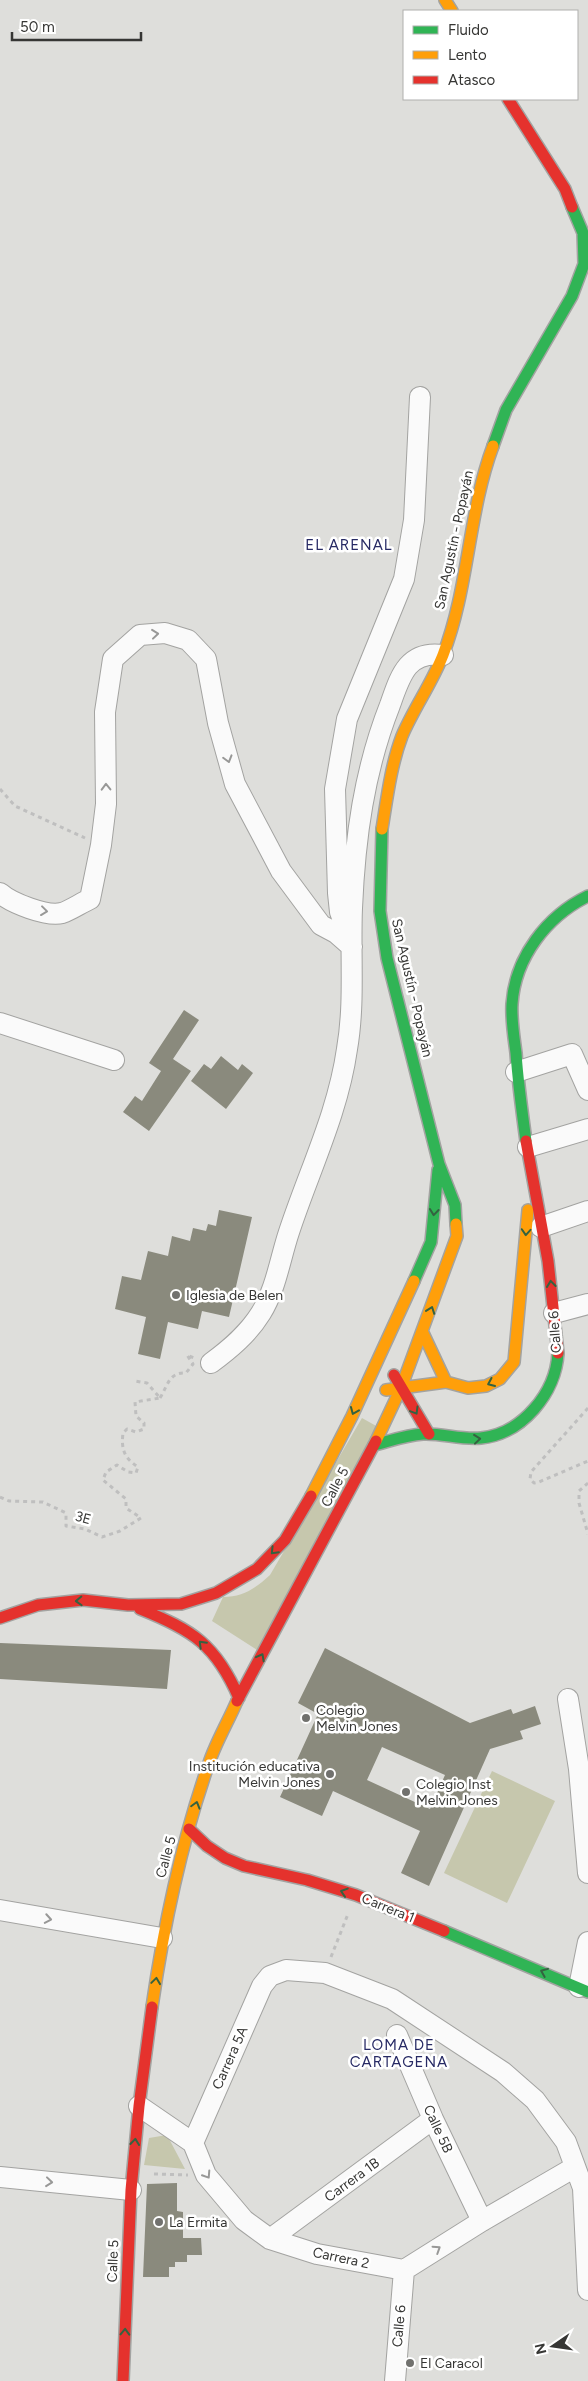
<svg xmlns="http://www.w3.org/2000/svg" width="588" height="2381" viewBox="0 0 588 2381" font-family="Figtree,sans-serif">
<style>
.green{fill:#c6c7ad}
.building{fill:#8a8a7d;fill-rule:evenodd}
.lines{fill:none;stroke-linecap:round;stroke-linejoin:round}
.street-casing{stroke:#a3a3a1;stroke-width:22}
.fast-casing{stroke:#a3a3a1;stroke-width:14}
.slow-casing{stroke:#a3a3a1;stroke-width:14}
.jam-casing{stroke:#a3a3a1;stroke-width:14}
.path{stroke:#bfbfbf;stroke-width:3;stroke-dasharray:4 4;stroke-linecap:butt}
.street{stroke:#fafafa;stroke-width:20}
.fast{stroke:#30b455;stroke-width:11}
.slow{stroke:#ff9f0a;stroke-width:11}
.jam{stroke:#e5322d;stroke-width:11}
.oneway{stroke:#989897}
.oneway2{stroke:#346240}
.poi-dot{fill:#71716e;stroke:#fff;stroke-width:2}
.labels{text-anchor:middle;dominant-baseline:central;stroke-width:5;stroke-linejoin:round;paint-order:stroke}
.street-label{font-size:14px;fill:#363634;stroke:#fff}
.poi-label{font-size:14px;fill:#363634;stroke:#fff;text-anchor:start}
.neighbourhood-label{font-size:15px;letter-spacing:1px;fill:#272a64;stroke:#fff}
</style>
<rect width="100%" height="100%" fill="#dededb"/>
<path class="green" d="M 362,1418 L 378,1427 L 257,1650 L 212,1621 L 223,1597 C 243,1597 256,1588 270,1575 Z
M 492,1771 L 555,1801 L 507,1903 L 444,1873 Z
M 167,2135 L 185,2169 L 144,2165 L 149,2138 Z"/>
<path class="building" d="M 184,1010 L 199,1020 L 173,1059 L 191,1071 L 149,1131 L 123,1112 L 135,1096 L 142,1101 L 161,1071 L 149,1063 Z
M 221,1056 L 238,1070 L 242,1064 L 253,1073 L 226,1109 L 191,1081 L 204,1064 L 211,1069 Z
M 219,1210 L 252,1217 L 229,1317 L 202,1311 L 198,1329 L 168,1322 L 160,1359 L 138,1354 L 146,1317 L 115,1309 L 122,1276 L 141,1280 L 148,1251 L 168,1256 L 172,1236 L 190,1241 L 193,1228 L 206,1231 L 208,1224 L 216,1226 Z
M 0,1643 L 171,1650 L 167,1689 L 0,1679 Z
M 325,1648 L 470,1723 L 511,1709 L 513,1714 L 535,1706 L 541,1724 L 520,1731 L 523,1739 L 490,1749 L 429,1886 L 401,1873 L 420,1831 L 333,1791 L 322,1816 L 280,1797 L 318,1714 L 298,1703 ZM 382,1747 L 445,1775 L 430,1809 L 367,1780 Z
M 177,2183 L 177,2211 L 183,2212 L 183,2238 L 201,2238 L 202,2255 L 187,2255 L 187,2262 L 175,2262 L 175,2267 L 169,2267 L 169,2277 L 143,2277 L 147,2184 Z"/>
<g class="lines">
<defs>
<path id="street" d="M 0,893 C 11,903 47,917 62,913 C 71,910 81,903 90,899 L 101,845 L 106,804 L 105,712 L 113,659 L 140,635 L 165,633 L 188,640 L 206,659 L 218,723 L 235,784 L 281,871 L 321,925 L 336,933 L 352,947
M 345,926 L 340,912 L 338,893 L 335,789 L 347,719 L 404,579 L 414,520 L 420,397
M 0,1023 L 114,1060
M 516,1072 L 572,1054 L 588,1090
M 528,1147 L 588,1129
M 541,1227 L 588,1211
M 554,1313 L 588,1304
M 211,1363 C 230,1349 248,1334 261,1313 C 276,1289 280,1259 289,1232 C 309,1171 338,1113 347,1049 C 355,1003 350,955 352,908 C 355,838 364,771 390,705 C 400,677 407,650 443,655
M 568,1699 L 579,1769 L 588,1873
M 0,1910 L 162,1938
M 579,1987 L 588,1942
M 397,2035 L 433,2119 L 482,2221
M 139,2106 L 193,2143 L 206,2175 L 244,2220 L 270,2239 L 317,2254 L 404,2270 L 482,2221 L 575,2167
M 193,2143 L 262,1986 L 270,1976 L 286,1970 L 325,1973 L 392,1999 L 503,2072 L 535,2100 L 566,2142 L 583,2188 L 588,2290
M 0,2177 L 131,2190
M 270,2239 L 433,2119
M 395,2381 L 404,2270"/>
<path id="fast" d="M 493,446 L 506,410 L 572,296 L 584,264 L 583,233 L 572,207
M 382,829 L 380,911 L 387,958 L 439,1164 L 455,1205 L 456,1224
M 526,1141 C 522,1112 518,1083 516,1053 C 514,1037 511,1020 512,1004 C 515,957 547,916 588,896
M 414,1281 L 431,1242 L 438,1170
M 374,1445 C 390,1441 406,1435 423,1434 C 442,1433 461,1440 481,1438 C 522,1434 556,1393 558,1353
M 444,1931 L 588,1992"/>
<path id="slow" d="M 445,0 L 452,11
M 382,829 C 387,798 391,765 402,736 C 414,708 432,683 443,655 C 469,588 468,513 493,446
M 423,1333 L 446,1382
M 386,1390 L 446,1382 L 468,1388 L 486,1386 L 500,1379 L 514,1362 L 528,1210
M 376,1441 L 401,1388 L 457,1236 L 456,1224
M 311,1496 L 352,1416 L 414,1281
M 152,2007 C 164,1924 181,1843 209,1763 C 216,1742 228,1722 237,1701"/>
<path id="jam" d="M 508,99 L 565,189 L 572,207
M 526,1141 L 548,1261 L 558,1353
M 394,1375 L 429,1434
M 140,1609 C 193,1630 216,1645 239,1698
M 0,1618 L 38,1605 L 83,1600 L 128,1605 L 181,1604 L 216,1593 L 257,1569 L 285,1540 L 311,1496
M 237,1701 L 376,1441
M 189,1829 L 207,1846 L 225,1858 L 244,1866 L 307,1880 L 356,1895 L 444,1931
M 123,2381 L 131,2190 L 139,2106 L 152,2007"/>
</defs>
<use href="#street" class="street-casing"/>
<use href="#fast" class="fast-casing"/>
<use href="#slow" class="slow-casing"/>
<use href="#jam" class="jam-casing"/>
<path class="path" d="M 0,789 L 15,806 L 85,838
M 160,1398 C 168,1385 169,1372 186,1373 L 193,1364 L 187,1355 L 194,1358
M 588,1408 L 531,1472 L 530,1479 L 534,1483 L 539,1482 L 588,1461
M 588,1483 L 579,1491 L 579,1503 L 588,1534
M 0,1497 L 9,1501 L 43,1502 L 66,1513 L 66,1526 L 85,1529 L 102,1537 L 120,1531 L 141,1518 L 126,1508 L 126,1499 L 103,1480 L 106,1472 L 117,1465 L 128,1472 L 136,1473 L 138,1467 C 124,1458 121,1449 123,1433 L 127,1429 L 136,1432 L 144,1429 L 144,1423 L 136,1416 L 135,1402 L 160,1398 L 147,1383 L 135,1381
M 331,1957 L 348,1914
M 154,2174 L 188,2175"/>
<use href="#street" class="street"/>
<use href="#fast" class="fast"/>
<use href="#slow" class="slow"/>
<use href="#jam" class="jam"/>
</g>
<defs><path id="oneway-chevron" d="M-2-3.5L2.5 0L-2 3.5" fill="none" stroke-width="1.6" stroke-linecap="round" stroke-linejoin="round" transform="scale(1.25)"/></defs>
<g class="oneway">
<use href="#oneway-chevron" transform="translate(155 634) rotate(-6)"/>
<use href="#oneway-chevron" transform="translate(228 759) rotate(74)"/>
<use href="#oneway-chevron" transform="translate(106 787) rotate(-91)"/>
<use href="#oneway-chevron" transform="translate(44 911) rotate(7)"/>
<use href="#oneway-chevron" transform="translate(48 1919) rotate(10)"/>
<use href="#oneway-chevron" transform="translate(207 2175) rotate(57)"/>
<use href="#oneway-chevron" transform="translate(49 2182) rotate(6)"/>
<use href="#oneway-chevron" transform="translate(437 2249) rotate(-33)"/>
</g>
<g class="oneway2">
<use href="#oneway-chevron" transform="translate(434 1212) rotate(96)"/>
<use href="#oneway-chevron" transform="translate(526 1232) rotate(94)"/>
<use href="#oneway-chevron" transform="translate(551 1284) rotate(-97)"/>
<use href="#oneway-chevron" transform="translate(431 1310) rotate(-70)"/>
<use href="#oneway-chevron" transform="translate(491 1383) rotate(156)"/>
<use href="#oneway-chevron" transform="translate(354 1411) rotate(113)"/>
<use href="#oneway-chevron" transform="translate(415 1411) rotate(59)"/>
<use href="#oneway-chevron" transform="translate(477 1439) rotate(-6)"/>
<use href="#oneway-chevron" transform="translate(274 1551) rotate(134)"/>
<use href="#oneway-chevron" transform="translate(79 1601) rotate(178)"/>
<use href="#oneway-chevron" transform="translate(202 1644) rotate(-135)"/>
<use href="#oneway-chevron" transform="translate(261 1657) rotate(-62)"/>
<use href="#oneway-chevron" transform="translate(196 1805) rotate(-74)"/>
<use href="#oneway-chevron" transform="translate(344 1892) rotate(-162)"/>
<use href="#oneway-chevron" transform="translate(544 1972) rotate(-158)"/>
<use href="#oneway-chevron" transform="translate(156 1981) rotate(-82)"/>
<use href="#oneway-chevron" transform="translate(135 2142) rotate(-84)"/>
<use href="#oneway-chevron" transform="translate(125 2332) rotate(-88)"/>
</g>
<g class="poi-dot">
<circle cx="176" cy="1295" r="5"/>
<circle cx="306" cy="1718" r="5"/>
<circle cx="330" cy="1774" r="5"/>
<circle cx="406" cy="1792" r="5"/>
<circle cx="159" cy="2222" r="5"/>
<circle cx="410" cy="2363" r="5"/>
</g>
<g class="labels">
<g class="street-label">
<text transform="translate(454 540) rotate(-78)">San Agustín - Popayán</text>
<text transform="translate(412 988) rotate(77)">San Agustín - Popayán</text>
<text transform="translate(555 1332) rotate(-94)">Calle 6</text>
<text transform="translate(335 1487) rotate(-62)">Calle 5</text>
<text transform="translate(83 1518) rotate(15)">3E</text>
<text transform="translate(166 1857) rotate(-75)">Calle 5</text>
<text transform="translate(388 1908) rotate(22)">Carrera 1</text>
<text transform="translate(230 2058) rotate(-66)">Carrera 5A</text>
<text transform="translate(438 2129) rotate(65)">Calle 5B</text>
<text transform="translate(352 2180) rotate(-36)">Carrera 1B</text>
<text transform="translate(341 2258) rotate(12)">Carrera 2</text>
<text transform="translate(113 2261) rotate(-88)">Calle 5</text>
<text transform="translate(399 2326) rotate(-85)">Calle 6</text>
</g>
<g class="poi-label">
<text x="186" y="1295">Iglesia de Belen</text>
<text x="316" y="1710">Colegio<tspan x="316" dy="16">Melvin Jones</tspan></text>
<text x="320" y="1766" text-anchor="end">Institución educativa<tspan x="320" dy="16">Melvin Jones</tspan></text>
<text x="416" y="1784">Colegio Inst<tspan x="416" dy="16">Melvin Jones</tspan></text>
<text x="169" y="2222">La Ermita</text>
<text x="420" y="2363">El Caracol</text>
</g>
<g class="neighbourhood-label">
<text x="349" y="545">EL ARENAL</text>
<text x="399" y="2045">LOMA DE<tspan x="399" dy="17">CARTAGENA</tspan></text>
</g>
</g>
<rect x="403" y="10" width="175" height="90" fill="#ffffff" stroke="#afafae"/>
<rect x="413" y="26" width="25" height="8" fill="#30b455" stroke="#afafae"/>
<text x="448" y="35" font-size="15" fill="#363634">Fluido</text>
<rect x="413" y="51" width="25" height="8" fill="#ff9f0a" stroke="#afafae"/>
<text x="448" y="60" font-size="15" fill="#363634">Lento</text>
<rect x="413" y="76" width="25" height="8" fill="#e5322d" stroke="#afafae"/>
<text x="448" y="85" font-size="15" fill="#363634">Atasco</text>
<g transform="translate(553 2346) rotate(257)" stroke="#ffffff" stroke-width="4" paint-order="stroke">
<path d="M0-4L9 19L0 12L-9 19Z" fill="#363634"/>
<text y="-8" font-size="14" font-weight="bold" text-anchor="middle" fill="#363634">N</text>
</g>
<path d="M12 32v8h129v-8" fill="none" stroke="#363634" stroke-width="2.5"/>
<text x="20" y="32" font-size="15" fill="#363634" stroke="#ffffff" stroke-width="4" paint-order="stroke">50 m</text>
</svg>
